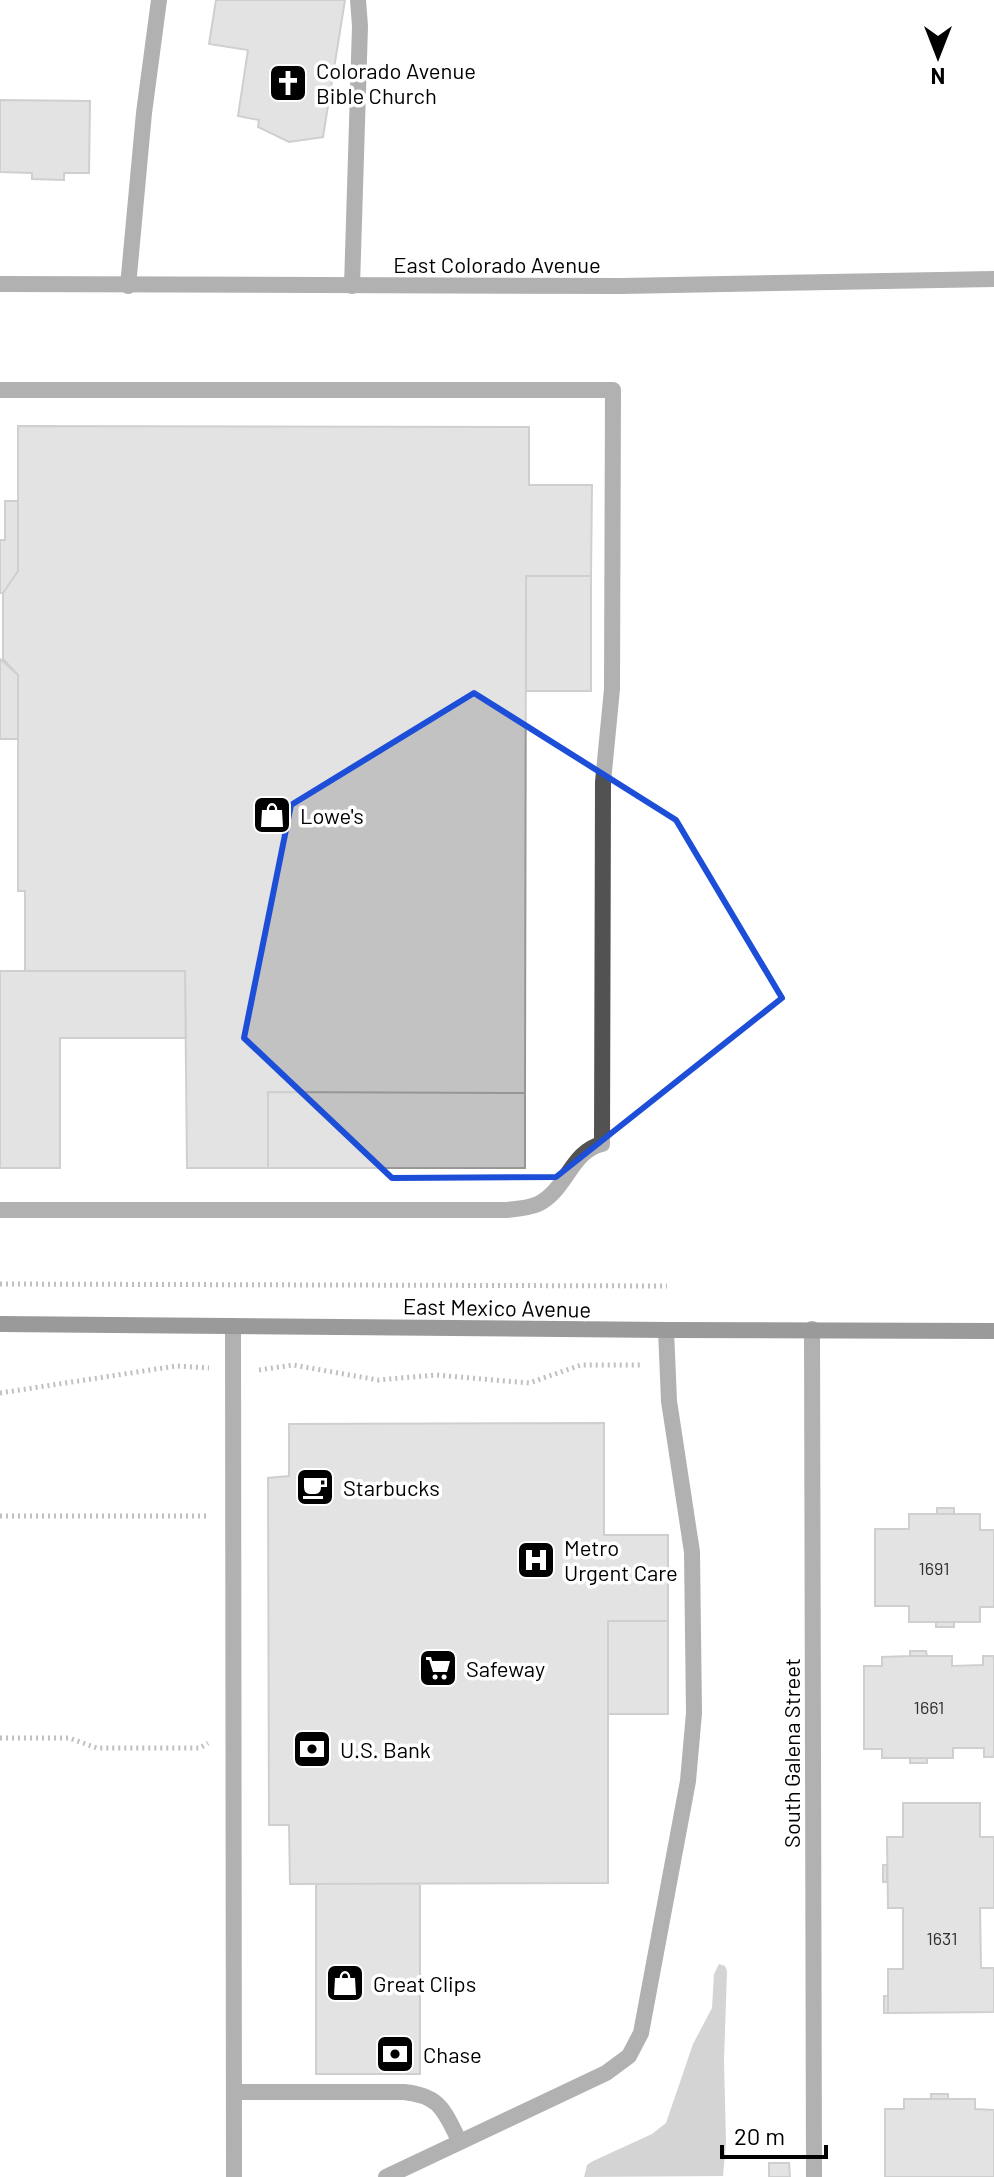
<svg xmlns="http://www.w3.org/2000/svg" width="994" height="2177" viewBox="0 0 994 2177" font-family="Barlow,sans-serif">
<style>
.water{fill:#a0a0a0}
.building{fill:#c2c2c2;stroke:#969696;stroke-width:2}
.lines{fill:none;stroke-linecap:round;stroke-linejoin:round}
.path{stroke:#747474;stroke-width:5;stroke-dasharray:2 4;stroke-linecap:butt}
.lane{stroke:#525252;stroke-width:16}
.street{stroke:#525252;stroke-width:16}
.secondary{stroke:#1f1f1f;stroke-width:16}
.marked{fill:none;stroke:#1d4ed8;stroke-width:6;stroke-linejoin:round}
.labels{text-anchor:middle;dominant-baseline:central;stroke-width:7;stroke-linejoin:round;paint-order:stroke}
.number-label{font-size:18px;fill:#303030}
.poi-label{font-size:22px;fill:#000;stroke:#fff;text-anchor:start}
.street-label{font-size:22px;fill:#000;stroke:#fff}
</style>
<rect width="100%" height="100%" fill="#fff"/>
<path class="water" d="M 719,1964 L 725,1966 L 727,1971 L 724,2061 L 726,2143 L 723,2176 L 584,2177 L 587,2165 L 593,2161 L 652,2134 L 666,2123 L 693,2044 L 712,2008 L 714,1974 Z"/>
<path class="building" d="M 216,0 L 345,0 L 323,137 L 289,142 L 258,127 L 259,120 L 238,116 L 248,50 L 209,44 Z
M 0,100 L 90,101 L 89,173 L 64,173 L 64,180 L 32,179 L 32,173 L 0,172 Z
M 18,426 L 529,427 L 529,485 L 592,485 L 591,576 L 526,576 L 525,1093 L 268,1092 L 268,1168 L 187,1168 L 185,971 L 25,971 L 25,891 L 18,891 L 18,675 L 3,659 L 3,593 L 18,571 Z
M 5,501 L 18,501 L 18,571 L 3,593 L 0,593 L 0,540 L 5,540 Z
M 526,576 L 591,576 L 591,691 L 526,691 Z
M 0,659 L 18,675 L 18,739 L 0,739 Z
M 0,971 L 185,971 L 186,1038 L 60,1038 L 60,1168 L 0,1168 Z
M 268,1092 L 525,1093 L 525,1168 L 268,1168 Z
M 604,1423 L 604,1535 L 668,1535 L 668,1621 L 608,1621 L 608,1883 L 290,1884 L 289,1825 L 269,1825 L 268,1478 L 289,1476 L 289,1424 Z
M 937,1508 L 954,1508 L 954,1514 L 937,1514 Z
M 909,1514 L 980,1514 L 980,1530 L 994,1530 L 994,1607 L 980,1607 L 980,1622 L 909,1622 L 909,1606 L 875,1606 L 875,1529 L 909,1529 Z
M 608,1621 L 668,1621 L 668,1714 L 608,1714 Z
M 936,1622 L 954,1622 L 954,1627 L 936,1627 Z
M 910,1651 L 926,1651 L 927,1656 L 910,1656 Z
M 910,1656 L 952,1656 L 952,1666 L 983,1665 L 983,1656 L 994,1656 L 994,1757 L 984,1757 L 984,1748 L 953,1748 L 953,1758 L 882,1758 L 882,1749 L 864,1749 L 864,1666 L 882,1666 L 882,1657 Z
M 910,1758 L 927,1758 L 927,1763 L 910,1763 Z
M 903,1803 L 980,1803 L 980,1837 L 994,1837 L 994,1908 L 980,1908 L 981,1968 L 994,1968 L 994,2012 L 888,2013 L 888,1969 L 903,1969 L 903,1908 L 888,1908 L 887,1837 L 903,1837 Z
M 883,1865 L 887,1865 L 887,1882 L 883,1882 Z
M 316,1884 L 420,1884 L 420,2074 L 316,2074 Z
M 884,1996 L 888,1996 L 888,2013 L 884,2013 Z
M 931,2094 L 948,2094 L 948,2099 L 931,2099 Z
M 904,2099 L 975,2099 L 975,2109 L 994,2110 L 994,2177 L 885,2177 L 885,2109 L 904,2109 Z
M 769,2163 L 789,2163 L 790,2177 L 769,2177 Z"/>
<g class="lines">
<path class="path" d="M 0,1284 L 667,1286
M 259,1370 L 293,1365 L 378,1380 L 436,1375 L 529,1383 L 581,1365 L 642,1365
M 0,1393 L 176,1366 L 209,1368
M 0,1516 L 208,1516
M 0,1738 L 69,1738 L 97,1748 L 200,1748 L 208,1743"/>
<path class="lane" d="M 128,286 L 144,113 L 159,0
M 352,286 L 360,26 L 358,0
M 0,390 L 613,390 L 612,689 L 603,782 L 602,1144 C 571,1151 566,1191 538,1204 C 529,1208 517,1209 507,1210 L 0,1210
M 233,1326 L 234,2177
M 812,1329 L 814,2177
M 234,2092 L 404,2092 C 442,2096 444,2112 460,2142
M 386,2177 L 606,2073 L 629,2056 L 641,2033 L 688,1781 L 694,1713 L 692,1552 L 669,1401 L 666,1330"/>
<path class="street" d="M 0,284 L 622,286 L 994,279"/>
<path class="secondary" d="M 0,1324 L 666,1330 L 994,1331"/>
</g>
<path d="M0 0H994V2177H0ZM 474,693 L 676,820 L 782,998 L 556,1177 L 392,1178 L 244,1038 L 291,805 Z" fill="#fff" fill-opacity=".55" fill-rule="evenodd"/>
<path class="marked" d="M 474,693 L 676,820 L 782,998 L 556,1177 L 392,1178 L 244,1038 L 291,805 Z"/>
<defs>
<symbol id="church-square" viewBox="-11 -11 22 22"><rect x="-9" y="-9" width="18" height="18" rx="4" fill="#000" stroke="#fff"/><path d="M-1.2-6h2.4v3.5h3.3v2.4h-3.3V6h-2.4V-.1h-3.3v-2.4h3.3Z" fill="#fff"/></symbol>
<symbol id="shop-square" viewBox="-11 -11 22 22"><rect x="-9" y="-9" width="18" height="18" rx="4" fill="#000" stroke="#fff"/><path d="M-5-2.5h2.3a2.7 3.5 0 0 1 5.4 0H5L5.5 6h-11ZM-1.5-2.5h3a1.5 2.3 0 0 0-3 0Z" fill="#fff"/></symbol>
<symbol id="cafe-square" viewBox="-11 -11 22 22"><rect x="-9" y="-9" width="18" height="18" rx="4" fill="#000" stroke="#fff"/><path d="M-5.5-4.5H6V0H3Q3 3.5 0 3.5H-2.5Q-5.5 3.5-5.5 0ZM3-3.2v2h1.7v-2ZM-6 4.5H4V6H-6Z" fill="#fff"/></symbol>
<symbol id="hospital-square" viewBox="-11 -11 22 22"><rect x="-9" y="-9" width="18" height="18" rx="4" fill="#000" stroke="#fff"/><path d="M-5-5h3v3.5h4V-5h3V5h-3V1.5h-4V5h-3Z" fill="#fff"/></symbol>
<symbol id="supermarket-square" viewBox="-11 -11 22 22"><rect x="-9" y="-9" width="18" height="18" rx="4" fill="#000" stroke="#fff"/><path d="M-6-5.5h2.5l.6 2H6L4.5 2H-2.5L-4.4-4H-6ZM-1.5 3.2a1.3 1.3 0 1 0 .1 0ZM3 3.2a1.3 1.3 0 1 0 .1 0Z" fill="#fff"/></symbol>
<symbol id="bank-square" viewBox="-11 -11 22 22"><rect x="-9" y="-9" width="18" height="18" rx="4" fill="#000" stroke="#fff"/><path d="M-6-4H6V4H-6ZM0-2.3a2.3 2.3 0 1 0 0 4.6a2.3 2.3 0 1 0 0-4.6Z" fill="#fff"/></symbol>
</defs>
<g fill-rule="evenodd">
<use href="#church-square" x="266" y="61" width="44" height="44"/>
<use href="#shop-square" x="250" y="793" width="44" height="44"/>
<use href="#cafe-square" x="293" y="1465" width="44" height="44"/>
<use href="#hospital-square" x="514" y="1538" width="44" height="44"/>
<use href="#supermarket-square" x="416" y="1646" width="44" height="44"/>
<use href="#bank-square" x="290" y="1727" width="44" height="44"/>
<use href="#shop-square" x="323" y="1961" width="44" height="44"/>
<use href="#bank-square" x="373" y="2032" width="44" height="44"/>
</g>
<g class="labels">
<g class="number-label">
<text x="934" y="1568">1691</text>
<text x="929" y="1707">1661</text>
<text x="942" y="1938">1631</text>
</g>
<g class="poi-label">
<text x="316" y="70">Colorado Avenue<tspan x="316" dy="25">Bible Church</tspan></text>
<text x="300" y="815">Lowe's</text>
<text x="343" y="1487">Starbucks</text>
<text x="564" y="1547">Metro<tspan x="564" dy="25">Urgent Care</tspan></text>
<text x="466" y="1668">Safeway</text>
<text x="340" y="1749">U.S. Bank</text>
<text x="373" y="1983">Great Clips</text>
<text x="423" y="2054">Chase</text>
</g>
<g class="street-label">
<text x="497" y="264">East Colorado Avenue</text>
<text transform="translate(497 1307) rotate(1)">East Mexico Avenue</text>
<text transform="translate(791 1753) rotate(-90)">South Galena Street</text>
</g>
</g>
<g transform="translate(938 56) rotate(180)" stroke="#ffffff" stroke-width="6" paint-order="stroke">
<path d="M0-6L14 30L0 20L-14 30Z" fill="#000000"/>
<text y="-12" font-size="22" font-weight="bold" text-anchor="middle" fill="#000000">N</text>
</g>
<path d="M722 2145v12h104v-12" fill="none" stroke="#000000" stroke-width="4"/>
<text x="734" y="2145" font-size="24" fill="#000000" stroke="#ffffff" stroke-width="6" paint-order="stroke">20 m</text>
</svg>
